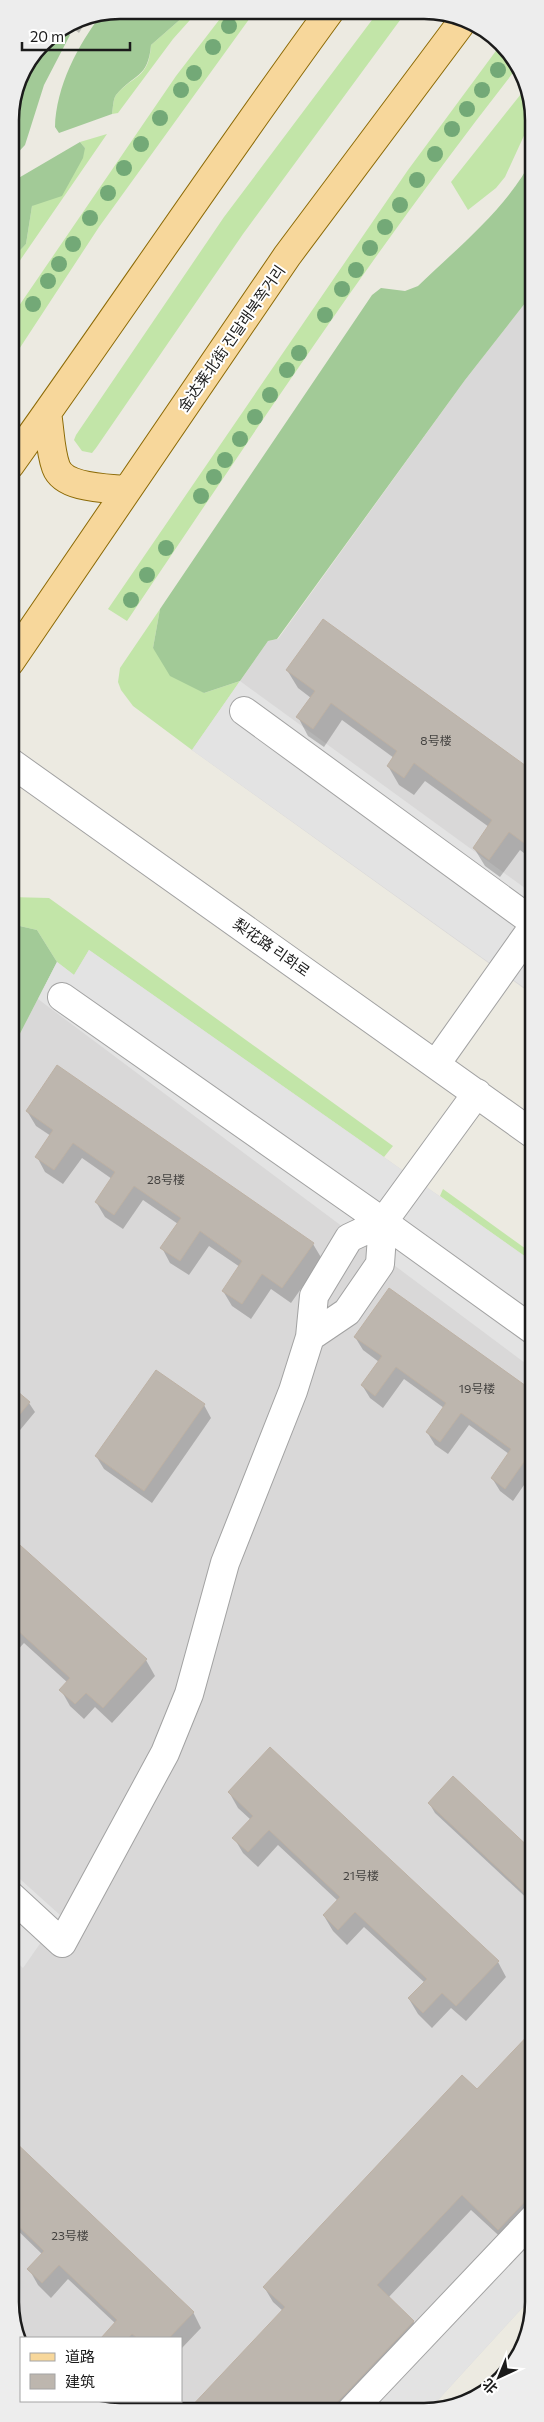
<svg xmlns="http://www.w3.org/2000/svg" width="544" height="2422" viewBox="0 0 544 2422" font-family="Commissioner,'Noto Sans SC','Noto Sans KR',sans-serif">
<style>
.residential{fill:#d9d8d8}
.grass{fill:#c2e5a8}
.forest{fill:#a2ca97}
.parking{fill:#e3e3e3}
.shadow{fill:#0003}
.building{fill:#bdb6ae;stroke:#bdb1a4}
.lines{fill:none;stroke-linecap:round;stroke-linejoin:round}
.minor-casing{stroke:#a2a2a2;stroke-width:30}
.major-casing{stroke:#8c6a06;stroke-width:30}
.minor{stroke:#fff;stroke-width:28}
.major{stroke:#f7d79b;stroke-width:28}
.tree{fill:#73a977}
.labels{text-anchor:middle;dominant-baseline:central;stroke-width:4;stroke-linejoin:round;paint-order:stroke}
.number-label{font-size:12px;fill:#444240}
.street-label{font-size:15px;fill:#1b1b1b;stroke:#fff}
.rim{fill:none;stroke:#1b1b1b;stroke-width:2.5}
</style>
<rect width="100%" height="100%" fill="#eceae1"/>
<path class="residential" d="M 533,293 L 533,995 L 192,750 L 268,641 L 278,639 L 465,380 Z
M 89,950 L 533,1262 L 534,2295 L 428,2411 L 98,2410 L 81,2401 L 181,2401 L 181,2338 L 22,2338 L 11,2317 L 11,1051 L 57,962 L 74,975 Z"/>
<path class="grass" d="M 191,10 L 198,11 L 173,39 L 118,113 L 112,114 C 113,108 113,99 116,95 C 134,74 149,79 151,45 Z
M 226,11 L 255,11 L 99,227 L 10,363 L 10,319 L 176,76 Z
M 378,12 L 406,12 L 243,234 L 96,448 L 92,453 L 82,451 L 74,440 L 76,435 L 224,217 Z
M 501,44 L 506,47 L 516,69 C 377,246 253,434 127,621 L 108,609 L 408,170 Z
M 525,89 L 533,105 L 533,116 L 505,177 L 496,188 L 468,210 L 451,182 Z
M 107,134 L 10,275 L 10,261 L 26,244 L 32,206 L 85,148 L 80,142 Z
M 160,609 L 153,648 L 204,693 L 240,681 L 192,750 L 133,706 L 121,690 L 118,682 L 120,668 Z
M 10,897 L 49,898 L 393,1146 L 384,1157 L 89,950 L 74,975 L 57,962 L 37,930 L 11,924 Z
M 443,1189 L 533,1254 L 533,1262 L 440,1196 Z"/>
<path class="forest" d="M 120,10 L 191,10 L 151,45 C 148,79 134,73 116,95 C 113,99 113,108 112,114 L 59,133 L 55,127 C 56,87 78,44 102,14 Z
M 64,28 L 70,35 L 44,85 L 25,145 L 10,161 C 10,102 10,64 64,28 Z
M 80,142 L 85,148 L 83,158 L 62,196 L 32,206 L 26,244 L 10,261 L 10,183 Z
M 533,157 L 533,293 L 465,380 L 277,639 L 268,641 L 240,681 L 204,693 L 170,676 L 153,648 L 160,609 L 372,295 L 381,288 L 405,291 L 418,286 C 457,248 509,207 533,157 Z
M 11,924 L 37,930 L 57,962 L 11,1051 Z"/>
<path class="parking" d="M 240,681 L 533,894 L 533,994 L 192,750 Z
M 89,950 L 533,1262 L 533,1369 L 38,999 L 57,962 L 74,975 Z
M 11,1871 L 60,1915 L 23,1968 L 11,1957 Z
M 534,2205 L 534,2295 L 428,2411 L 339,2411 Z"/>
<path class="shadow" d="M 89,16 L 79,33 L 69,25 L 78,18 Z
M 323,620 L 533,773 L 533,860 L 520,850 L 500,877 L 485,866 L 474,848 L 489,827 L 425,781 L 414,795 L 399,785 L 388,766 L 394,758 L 342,720 L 324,747 L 308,736 L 298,717 L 311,698 L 298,688 L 287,670 Z
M 27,1111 L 313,1244 L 322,1259 L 291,1303 L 271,1289 L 251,1319 L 232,1306 L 223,1291 L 240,1267 L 209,1246 L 189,1275 L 170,1263 L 162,1248 L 178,1224 L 143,1200 L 123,1229 L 105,1217 L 96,1202 L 112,1179 L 82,1158 L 63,1184 L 45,1172 L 37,1157 L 51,1136 L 36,1126 Z
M 389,1289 L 533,1392 L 533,1472 L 513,1501 L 500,1491 L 492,1478 L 509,1454 L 469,1425 L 448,1454 L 435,1445 L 427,1432 L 444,1408 L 404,1379 L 383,1408 L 370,1398 L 362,1385 L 379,1362 L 363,1350 L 355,1337 Z
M 11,1387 L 29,1403 L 35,1412 L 11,1441 Z
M 204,1405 L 211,1418 L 152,1503 L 104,1469 L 96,1456 Z
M 11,1539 L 146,1660 L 155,1676 L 112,1723 L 95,1707 L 84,1719 L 70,1706 L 61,1690 L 68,1683 L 24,1643 L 14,1654 L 11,1652 Z
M 229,1792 L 498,1962 L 506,1977 L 466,2021 L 451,2008 L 432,2028 L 418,2014 L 409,1999 L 425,1983 L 364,1927 L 347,1945 L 333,1931 L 324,1916 L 338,1901 L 278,1845 L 258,1867 L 243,1853 L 234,1838 L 251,1820 L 238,1808 Z
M 429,1803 L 534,1854 L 534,1905 L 435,1813 Z
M 534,2030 L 534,2217 L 508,2244 L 471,2210 L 388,2298 L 413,2321 L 422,2337 L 352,2411 L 190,2410 L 283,2311 L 273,2302 L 264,2287 L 477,2090 Z
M 11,2140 L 193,2312 L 201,2328 L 181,2349 L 181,2338 L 102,2338 L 116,2324 L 68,2279 L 51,2298 L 38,2285 L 29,2269 L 43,2255 L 11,2224 Z"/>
<path class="building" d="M 83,17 L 76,28 L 69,24 L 78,18 Z
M 323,619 L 533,771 L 533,845 L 531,848 L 509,832 L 489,860 L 473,848 L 492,820 L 414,763 L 404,778 L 387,766 L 397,751 L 331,703 L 313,729 L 296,717 L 315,691 L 286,670 Z
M 57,1065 L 314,1243 L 282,1288 L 262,1274 L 242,1304 L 222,1291 L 242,1261 L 200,1231 L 180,1261 L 160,1248 L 181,1218 L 134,1186 L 114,1215 L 95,1202 L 115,1172 L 73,1143 L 54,1170 L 35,1157 L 53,1130 L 26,1111 Z
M 389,1288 L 533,1391 L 533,1465 L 526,1459 L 505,1489 L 491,1478 L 511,1449 L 461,1413 L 440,1442 L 426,1432 L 446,1403 L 396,1367 L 375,1396 L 361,1385 L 382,1356 L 354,1337 Z
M 156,1370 L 205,1404 L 144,1491 L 95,1456 Z
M 11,1386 L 30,1402 L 11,1425 Z
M 11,1537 L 147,1659 L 103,1708 L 86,1693 L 75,1704 L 59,1690 L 70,1678 L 15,1628 L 11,1633 Z
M 270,1747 L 499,1961 L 456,2006 L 442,1993 L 423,2013 L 408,1998 L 427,1979 L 355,1912 L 338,1930 L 323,1915 L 340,1897 L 269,1830 L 248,1852 L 232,1838 L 253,1816 L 228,1792 Z
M 453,1776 L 534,1852 L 534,1902 L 428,1803 Z
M 534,2029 L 534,2192 L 498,2230 L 462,2195 L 377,2285 L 414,2321 L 329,2411 L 188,2410 L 285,2307 L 263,2287 L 462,2075 L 477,2089 Z
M 11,2138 L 194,2312 L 169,2338 L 137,2338 L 132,2334 L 128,2338 L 101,2338 L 117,2320 L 59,2265 L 42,2283 L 27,2269 L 44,2251 L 11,2219 Z"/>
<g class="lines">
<defs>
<path id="minor" d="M 244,711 L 533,922
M 10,762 L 533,1134
M 62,997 L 383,1222 L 533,1330
M 436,1064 L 533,927
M 310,1337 L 347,1312 L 380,1264 L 383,1222
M 11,1896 L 62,1943 L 165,1753 L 189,1694 L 225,1563 L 293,1391 L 310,1337 L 314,1296 L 349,1238 L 383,1222 L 477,1093
M 351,2411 L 534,2218"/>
<path id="major" d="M 47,413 C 50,430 50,451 56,467 C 64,489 107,488 126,490
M 10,465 C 118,314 221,160 330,11
M 10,662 L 287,256 L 462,22"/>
</defs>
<use href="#minor" class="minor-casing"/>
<use href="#major" class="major-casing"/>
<use href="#minor" class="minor"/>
<use href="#major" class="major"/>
</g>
<g class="tree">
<circle cx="229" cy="26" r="8"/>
<circle cx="213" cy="47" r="8"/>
<circle cx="498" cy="70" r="8"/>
<circle cx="194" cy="73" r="8"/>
<circle cx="181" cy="90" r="8"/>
<circle cx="482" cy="90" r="8"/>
<circle cx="467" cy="109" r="8"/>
<circle cx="160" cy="118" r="8"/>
<circle cx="452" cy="129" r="8"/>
<circle cx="141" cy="144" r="8"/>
<circle cx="435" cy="154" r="8"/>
<circle cx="124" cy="168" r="8"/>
<circle cx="417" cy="180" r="8"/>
<circle cx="108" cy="193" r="8"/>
<circle cx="400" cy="205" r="8"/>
<circle cx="90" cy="218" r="8"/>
<circle cx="385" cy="227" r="8"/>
<circle cx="73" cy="244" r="8"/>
<circle cx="370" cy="248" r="8"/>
<circle cx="59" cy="264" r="8"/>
<circle cx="356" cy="270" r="8"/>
<circle cx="48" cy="281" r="8"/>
<circle cx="342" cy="289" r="8"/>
<circle cx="33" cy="304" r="8"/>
<circle cx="325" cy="315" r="8"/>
<circle cx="299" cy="353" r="8"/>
<circle cx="287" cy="370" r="8"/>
<circle cx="270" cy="395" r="8"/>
<circle cx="255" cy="417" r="8"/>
<circle cx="240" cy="439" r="8"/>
<circle cx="225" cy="460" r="8"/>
<circle cx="214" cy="477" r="8"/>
<circle cx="201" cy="496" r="8"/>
<circle cx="166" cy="548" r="8"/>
<circle cx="147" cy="575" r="8"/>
<circle cx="131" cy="600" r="8"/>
</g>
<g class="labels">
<g class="number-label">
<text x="436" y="740">8号楼</text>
<text x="166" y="1179">28号楼</text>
<text x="477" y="1388">19号楼</text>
<text x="361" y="1875">21号楼</text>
<text x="70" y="2235">23号楼</text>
</g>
<g class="street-label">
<text transform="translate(231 338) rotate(-55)">金达莱北街 진달래북쪽거리</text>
<text transform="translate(272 947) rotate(35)">梨花路 리화로</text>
</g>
</g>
<path d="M0 0H544V2422H0ZM120 19H424A101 101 0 0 1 525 120V2302A101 101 0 0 1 424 2403H120A101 101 0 0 1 19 2302V120A101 101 0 0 1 120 19Z" fill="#ededed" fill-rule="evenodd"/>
<path class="rim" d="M120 19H424A101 101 0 0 1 525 120V2302A101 101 0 0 1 424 2403H120A101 101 0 0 1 19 2302V120A101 101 0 0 1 120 19Z"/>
<rect x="20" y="2337" width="162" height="65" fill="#ffffff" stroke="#a4a4a4"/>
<rect x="30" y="2353" width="25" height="8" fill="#f7d79b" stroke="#a4a4a4"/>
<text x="65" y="2362" font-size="15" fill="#1b1b1b">道路</text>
<rect x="30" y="2374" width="25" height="15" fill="#bdb6ae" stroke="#a4a4a4"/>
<text x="65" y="2387" font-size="15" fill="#1b1b1b">建筑</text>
<g transform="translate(499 2377) rotate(224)" stroke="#ffffff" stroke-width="4" paint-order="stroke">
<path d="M0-4L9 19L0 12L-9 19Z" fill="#1b1b1b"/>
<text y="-8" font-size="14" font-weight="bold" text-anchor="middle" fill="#1b1b1b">北</text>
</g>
<path d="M22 42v8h108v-8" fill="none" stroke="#1b1b1b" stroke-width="2.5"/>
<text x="30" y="42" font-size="15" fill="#1b1b1b" stroke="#ffffff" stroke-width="4" paint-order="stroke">20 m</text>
</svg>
